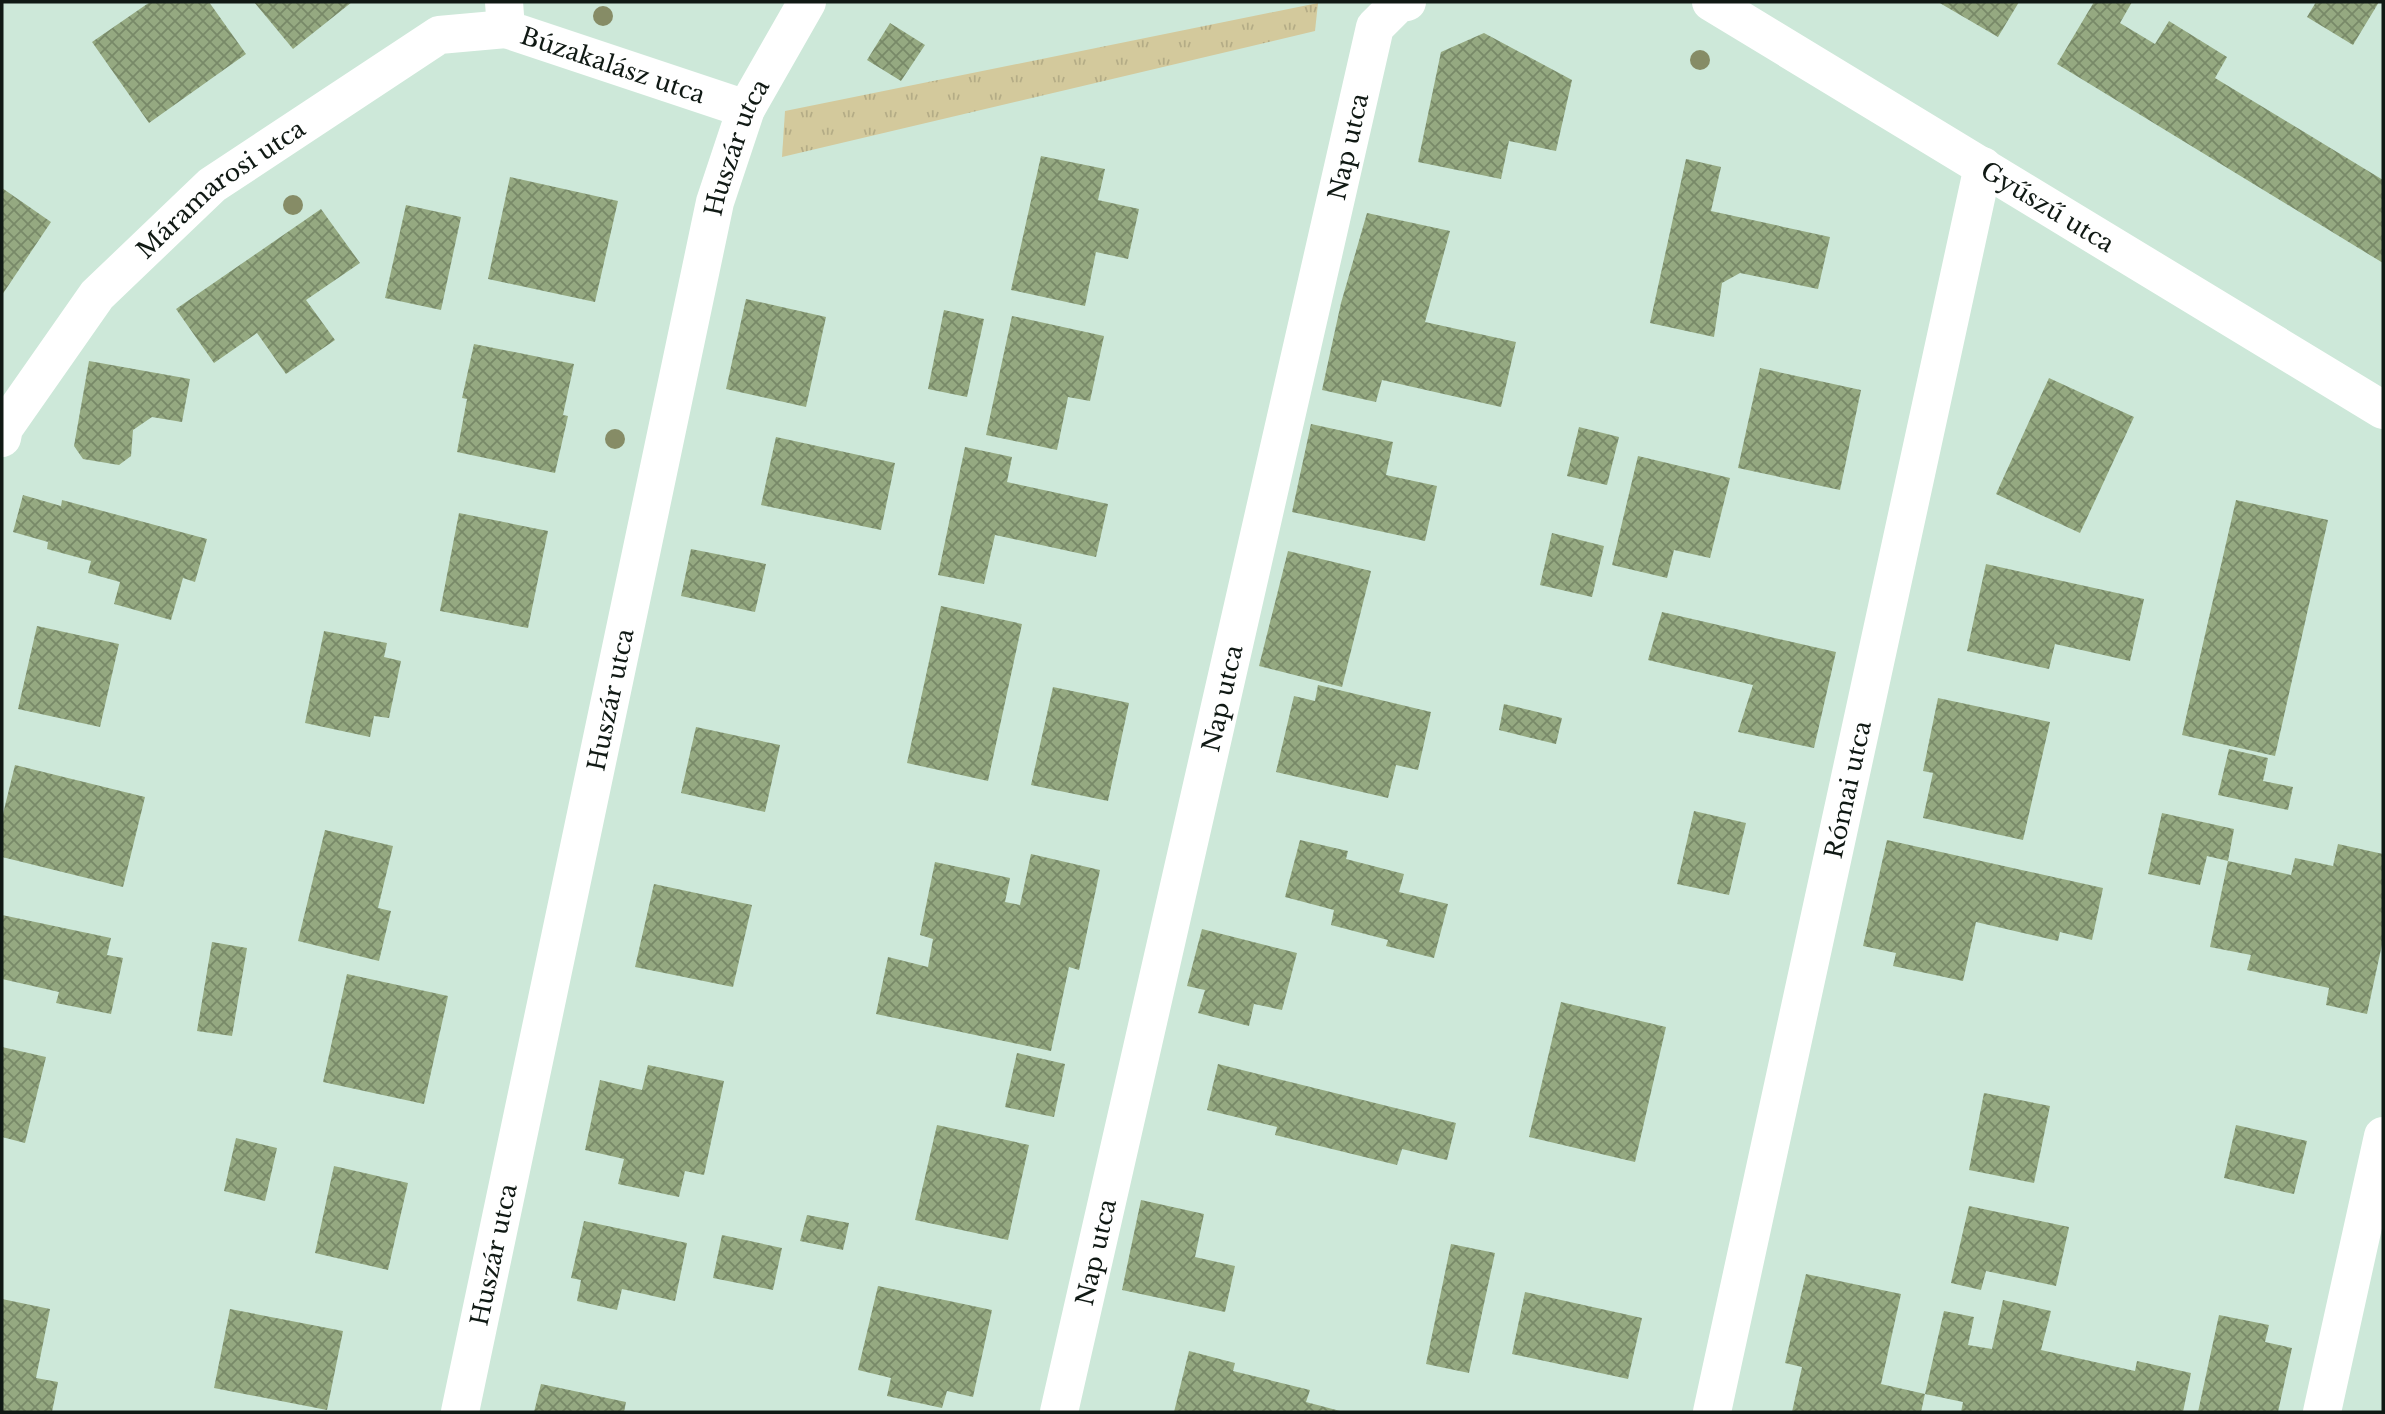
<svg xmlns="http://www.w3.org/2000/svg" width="2385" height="1414" viewBox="0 0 2385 1414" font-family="'Libre Baskerville',serif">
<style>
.grass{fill:url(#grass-tufts)}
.building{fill:url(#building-cross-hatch)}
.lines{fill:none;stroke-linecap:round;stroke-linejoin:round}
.street{stroke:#fff;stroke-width:38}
.tree{fill:#868c66}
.labels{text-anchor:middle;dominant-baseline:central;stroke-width:6;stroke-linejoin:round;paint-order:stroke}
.street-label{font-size:24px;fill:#101914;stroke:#daf5e6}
</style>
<defs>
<pattern id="grass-tufts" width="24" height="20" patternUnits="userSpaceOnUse" patternTransform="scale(1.75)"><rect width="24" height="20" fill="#d3c99c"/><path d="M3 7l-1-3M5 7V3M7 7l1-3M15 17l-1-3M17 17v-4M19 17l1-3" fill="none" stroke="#b4ac86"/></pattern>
<pattern id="building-cross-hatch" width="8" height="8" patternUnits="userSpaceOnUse" patternTransform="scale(1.75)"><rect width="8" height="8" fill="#95a981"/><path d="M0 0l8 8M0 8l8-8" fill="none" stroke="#788968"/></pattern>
</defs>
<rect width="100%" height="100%" fill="#cde8d9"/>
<path class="grass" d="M 1318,3 L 1315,31 L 782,157 L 785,111 Z"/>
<path class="building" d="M 150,2 L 209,2 L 246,54 L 149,123 L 92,42 Z
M 254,2 L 352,2 L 293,49 Z
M 1938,2 L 2019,2 L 1998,37 Z
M 2094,2 L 2132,2 L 2120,23 L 2155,44 L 2169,21 L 2227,57 L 2215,78 L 2383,180 L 2383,263 L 2057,64 Z
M 2316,2 L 2379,2 L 2353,45 L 2307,17 Z
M 890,23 L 925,45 L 901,81 L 867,60 Z
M 1484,33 L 1572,80 L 1556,151 L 1509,141 L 1501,179 L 1418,162 L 1441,52 Z
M 1041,156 L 1105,169 L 1098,200 L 1139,209 L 1128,259 L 1096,252 L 1085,306 L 1011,290 Z
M 1686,159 L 1721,167 L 1711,211 L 1830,237 L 1818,289 L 1740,273 L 1722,283 L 1714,337 L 1650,323 Z
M 510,177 L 618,201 L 595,302 L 488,279 Z
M 2,188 L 51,222 L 2,295 Z
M 406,205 L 461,217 L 441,310 L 385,298 Z
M 321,209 L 360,263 L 306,300 L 335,340 L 286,374 L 257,333 L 214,363 L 176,309 Z
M 1367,213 L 1450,231 L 1425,322 L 1516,342 L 1501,407 L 1382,380 L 1376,402 L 1322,390 L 1341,303 Z
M 746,299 L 826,317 L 806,407 L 726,389 Z
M 944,310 L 984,319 L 967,397 L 928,389 Z
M 1012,316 L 1104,336 L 1090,401 L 1068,397 L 1057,450 L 986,435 Z
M 474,344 L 574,364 L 563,415 L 568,416 L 555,473 L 457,452 L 467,399 L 462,398 Z
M 89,361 L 190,379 L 182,422 L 152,417 L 133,430 L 131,456 L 119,465 L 83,459 L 74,446 Z
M 1760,368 L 1861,390 L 1840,490 L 1738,468 Z
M 2049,378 L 2134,417 L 2080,533 L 1996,494 Z
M 1311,424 L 1393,442 L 1386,475 L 1437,486 L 1425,541 L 1292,512 Z
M 1579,427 L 1619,437 L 1607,485 L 1567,476 Z
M 776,437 L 895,463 L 881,530 L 761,505 Z
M 965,447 L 1012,457 L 1007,482 L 1108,504 L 1096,557 L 995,535 L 984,584 L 938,575 Z
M 1638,456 L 1730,478 L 1710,558 L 1674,550 L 1667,578 L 1612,565 Z
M 23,495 L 61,506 L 62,500 L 207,539 L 195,582 L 183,578 L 171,620 L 114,604 L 120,582 L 88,573 L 91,561 L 47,549 L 48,542 L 13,532 Z
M 2236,500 L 2328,520 L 2275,756 L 2182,735 Z
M 459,513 L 548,531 L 528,628 L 440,611 Z
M 1552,533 L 1604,546 L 1592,597 L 1540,585 Z
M 691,549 L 766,564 L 755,612 L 681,596 Z
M 1288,551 L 1371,571 L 1342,687 L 1259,666 Z
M 1986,564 L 2144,599 L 2130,661 L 2055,644 L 2049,669 L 1967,651 Z
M 941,606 L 1022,624 L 988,781 L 907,763 Z
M 1662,612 L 1836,652 L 1814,748 L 1738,732 L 1753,685 L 1648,660 Z
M 37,626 L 119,644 L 100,727 L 18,709 Z
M 324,631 L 387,643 L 384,657 L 401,661 L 389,718 L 374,716 L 370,737 L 305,723 Z
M 1318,685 L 1431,712 L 1418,770 L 1396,765 L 1388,798 L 1276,772 L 1294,696 L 1315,701 Z
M 1053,687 L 1129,703 L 1108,801 L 1031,785 Z
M 1938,698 L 2050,722 L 2023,840 L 1923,818 L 1933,773 L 1923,771 Z
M 1504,704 L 1562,718 L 1556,744 L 1499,730 Z
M 696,727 L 780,745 L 765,812 L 681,793 Z
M 2229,749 L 2268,758 L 2263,781 L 2293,787 L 2288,810 L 2218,795 Z
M 15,765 L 145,797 L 123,887 L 2,857 L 2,818 Z
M 1694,811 L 1746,823 L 1729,895 L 1677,884 Z
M 2162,813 L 2234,829 L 2228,861 L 2207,856 L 2200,885 L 2148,874 Z
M 325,830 L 393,846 L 378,908 L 391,911 L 379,961 L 298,941 Z
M 1300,840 L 1348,851 L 1346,859 L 1404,874 L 1399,892 L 1448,904 L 1434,958 L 1386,946 L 1388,940 L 1331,925 L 1334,910 L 1285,897 Z
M 1887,840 L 2103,888 L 2092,940 L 2060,932 L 2058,941 L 1976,922 L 1963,981 L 1893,966 L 1896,953 L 1863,946 Z
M 2338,844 L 2383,854 L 2383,940 L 2367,1014 L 2326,1005 L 2329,988 L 2247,970 L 2251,955 L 2210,947 L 2228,861 L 2291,875 L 2295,858 L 2333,866 Z
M 1031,854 L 1100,870 L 1079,970 L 1069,967 L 1051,1051 L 876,1014 L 888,957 L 928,967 L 933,939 L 920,935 L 935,862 L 1010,878 L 1005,902 L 1020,905 Z
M 654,884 L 752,905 L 733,987 L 635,967 Z
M 2,915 L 111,938 L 107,955 L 123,958 L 111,1014 L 56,1003 L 59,992 L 2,979 Z
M 1202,929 L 1297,953 L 1282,1010 L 1254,1004 L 1249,1026 L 1198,1013 L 1205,990 L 1187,986 Z
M 212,942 L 247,948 L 232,1036 L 197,1031 Z
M 347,974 L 448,996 L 424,1104 L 323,1082 Z
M 1561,1002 L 1666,1027 L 1635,1162 L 1529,1137 Z
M 2,1047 L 46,1057 L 25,1143 L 2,1137 Z
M 1017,1053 L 1065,1064 L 1054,1117 L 1005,1107 Z
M 1218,1064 L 1456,1123 L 1447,1160 L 1402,1149 L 1397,1165 L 1275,1135 L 1277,1127 L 1207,1110 Z
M 648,1065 L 724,1081 L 704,1175 L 685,1171 L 679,1197 L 618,1184 L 624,1159 L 585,1150 L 600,1080 L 642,1090 Z
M 1984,1093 L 2050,1106 L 2034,1183 L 1969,1170 Z
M 937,1125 L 1029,1145 L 1008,1240 L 915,1220 Z
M 2236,1125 L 2307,1141 L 2294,1194 L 2224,1178 Z
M 236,1138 L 277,1148 L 265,1201 L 224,1191 Z
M 334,1166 L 408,1183 L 388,1270 L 315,1253 Z
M 1141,1200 L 1204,1214 L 1195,1257 L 1235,1266 L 1225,1312 L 1122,1290 Z
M 1969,1206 L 2069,1227 L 2056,1286 L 1986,1271 L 1981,1290 L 1951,1283 Z
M 807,1215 L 849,1223 L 843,1250 L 800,1241 Z
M 584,1221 L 687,1243 L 675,1301 L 622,1289 L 617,1310 L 577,1301 L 581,1280 L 571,1278 Z
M 722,1235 L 782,1248 L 773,1290 L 713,1278 Z
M 1451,1244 L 1495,1253 L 1469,1373 L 1426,1364 Z
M 1806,1274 L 1901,1294 L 1881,1384 L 1925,1394 L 1921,1412 L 1792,1412 L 1802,1367 L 1785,1363 Z
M 878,1286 L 992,1310 L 973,1397 L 947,1391 L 942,1408 L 887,1396 L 891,1378 L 858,1370 Z
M 1525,1292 L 1642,1318 L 1628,1379 L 1512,1354 Z
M 2,1299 L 50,1309 L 36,1378 L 58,1382 L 52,1412 L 2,1412 Z
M 2003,1300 L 2051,1311 L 2041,1350 L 2135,1371 L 2137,1361 L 2191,1373 L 2183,1412 L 1961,1412 L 1963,1402 L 1925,1394 L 1944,1311 L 1974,1317 L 1968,1345 L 1992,1349 Z
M 230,1309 L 343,1331 L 327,1410 L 214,1388 Z
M 2219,1315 L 2269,1325 L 2265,1342 L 2292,1348 L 2278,1412 L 2198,1412 Z
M 1189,1351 L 1235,1363 L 1233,1371 L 1310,1390 L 1306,1402 L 1344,1412 L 1174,1412 Z
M 541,1384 L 626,1402 L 624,1412 L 534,1412 Z"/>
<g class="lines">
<g class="street">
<path id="s1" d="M 504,2 L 506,29 L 746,109"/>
<path id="s2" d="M 1711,2 L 2383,410"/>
<path id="s3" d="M 2,438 L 4,428 L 97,295 L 212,185 L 439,35 L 506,29"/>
<path id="s4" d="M 460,1412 L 715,202 L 746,109 L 807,2"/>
<path id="s5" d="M 1059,1412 L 1375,27 L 1398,4 L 1407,2"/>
<path id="s6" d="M 1712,1412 L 1983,166"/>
<path d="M 2322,1412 L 2383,1136"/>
</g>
</g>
<g class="tree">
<circle cx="603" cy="16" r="10"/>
<circle cx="1700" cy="60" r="10"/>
<circle cx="293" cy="205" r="10"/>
<circle cx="615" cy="439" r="10"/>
</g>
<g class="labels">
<g class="street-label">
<text stroke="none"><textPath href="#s1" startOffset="140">Búzakalász utca</textPath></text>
<text stroke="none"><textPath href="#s5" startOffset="1298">Nap utca</textPath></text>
<text stroke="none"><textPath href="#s4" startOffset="1295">Huszár utca</textPath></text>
<text stroke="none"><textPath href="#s3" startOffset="336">Máramarosi utca</textPath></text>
<text stroke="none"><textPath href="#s2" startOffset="394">Gyűszű utca</textPath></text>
<text stroke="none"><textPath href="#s4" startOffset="728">Huszár utca</textPath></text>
<text stroke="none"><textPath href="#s5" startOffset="732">Nap utca</textPath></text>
<text stroke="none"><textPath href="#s6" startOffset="637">Római utca</textPath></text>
<text stroke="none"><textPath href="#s5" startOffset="164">Nap utca</textPath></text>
<text stroke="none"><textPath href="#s4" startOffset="161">Huszár utca</textPath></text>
</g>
</g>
<rect width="2385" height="1414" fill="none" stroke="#101914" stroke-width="7"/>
</svg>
